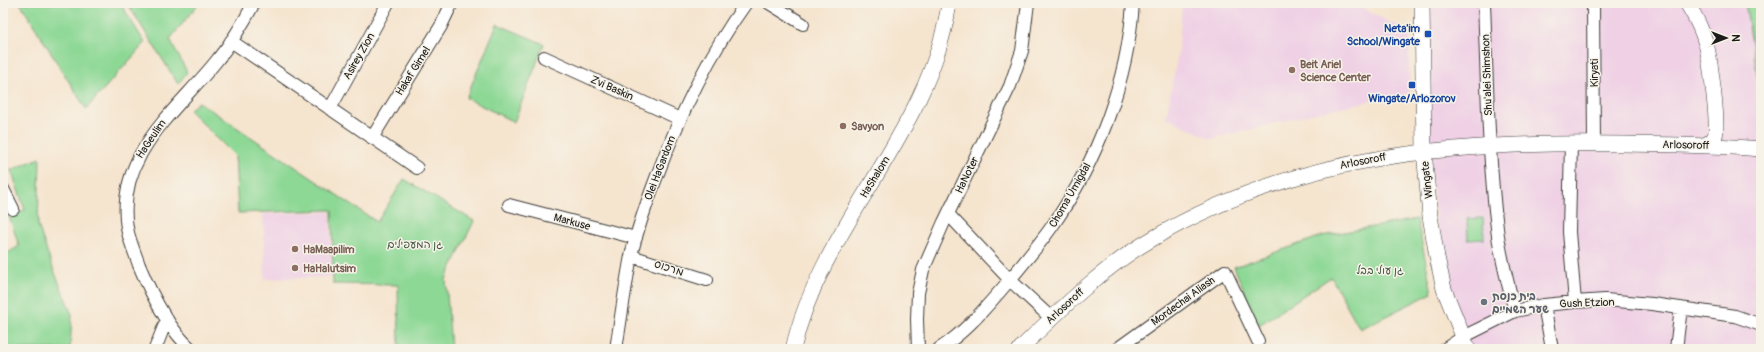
<svg xmlns="http://www.w3.org/2000/svg" width="1764" height="352" viewBox="0 0 1764 352" font-family="Pangolin,'Playpen Sans Hebrew',sans-serif">
<style>
.built{fill:#efd0e5}
.green{fill:#8dd895;stroke:#547a58}
.lines{fill:none;stroke-linecap:round;stroke-linejoin:round}
.minor-casing{stroke:#3d3a37;stroke-width:14}
.tertiary-casing{stroke:#3d3a37;stroke-width:16}
.minor{stroke:#fff;stroke-width:12}
.tertiary{stroke:#fff;stroke-width:15}
.transit-dot{fill:#1a4fb4;stroke:#f7f3e8;stroke-width:1.5}
.education-dot{fill:#8d6e63;stroke:#f7f3e8;stroke-width:1.5}
.worship-dot{fill:#6b7280;stroke:#f7f3e8;stroke-width:1.5}
.labels{text-anchor:middle;dominant-baseline:central;stroke-width:3;stroke-linejoin:round;paint-order:stroke}
.transit-label{font-size:11px;font-weight:bold;fill:#164399;stroke:#f7f3e8;text-anchor:end}
.street-label{font-size:11px;fill:#1c1c1c;stroke:#f7f3e8}
.education-label{font-size:11px;font-weight:bold;fill:#785e54;stroke:#f7f3e8;text-anchor:start}
.park-label{font-size:11px;fill:#3e5440;stroke:#f7f3e8}
.worship-label{font-size:11px;font-weight:bold;fill:#5b616d;stroke:#f7f3e8;text-anchor:start}
</style>
<rect width="100%" height="100%" fill="#f7f3e8"/>
<filter id="ink" filterUnits="userSpaceOnUse"><feTurbulence type="fractalNoise" baseFrequency=".025" numOctaves="2"/><feDisplacementMap in="SourceGraphic" scale="8" xChannelSelector="R" yChannelSelector="G"/><feConvolveMatrix kernelMatrix="1 2 1 2 8 2 1 2 1" color-interpolation-filters="sRGB"/></filter>
<filter id="wash" filterUnits="userSpaceOnUse"><feTurbulence type="fractalNoise" baseFrequency=".012" numOctaves="4" result="noise"/><feDisplacementMap in="SourceGraphic" scale="16" xChannelSelector="R" yChannelSelector="G"/><feGaussianBlur stdDeviation="0.9" result="paint"/><feColorMatrix in="noise" values="0 0 0 0 0 0 0 0 0 0 0 0 0 0 0 0 0 1.4 0 .05"/><feComposite in="paint" operator="in"/></filter>
<g filter="url(#wash)">
<rect width="100%" height="100%" fill="#f5e4ce"/>
<path class="built" d="M 1182,3 L 1355,3 L 1371,13 L 1410,32 L 1409,93 L 1332,109 L 1211,139 L 1166,117 L 1179,48 Z
M 1416,3 L 1761,3 L 1761,349 L 1462,349 L 1443,299 Z
M 330,212 L 332,277 L 265,279 L 263,214 Z"/>
<path class="green" d="M 20,3 L 120,3 L 145,43 L 86,109 Z
M 127,3 L 199,3 L 170,39 L 187,72 L 178,84 Z
M 1745,3 L 1761,3 L 1761,131 L 1757,73 Z
M 497,24 L 544,44 L 514,122 L 466,98 Z
M 199,102 L 377,222 L 404,179 L 474,221 L 446,279 L 451,349 L 399,349 L 398,285 L 333,284 L 332,210 L 238,213 L 235,156 L 189,110 Z
M 40,158 L 38,225 L 51,263 L 72,315 L 70,349 L 3,349 L 3,256 L 19,246 L 9,216 L 25,210 L 11,170 Z
M 1483,218 L 1484,239 L 1468,240 L 1467,219 Z
M 1417,219 L 1432,293 L 1360,329 L 1331,277 L 1259,325 L 1234,267 L 1322,236 Z"/>
</g>
<g filter="url(#ink)">
<g class="lines">
<defs>
<path id="minor" d="M 769,3 L 803,24
M 1484,3 C 1487,78 1488,153 1497,228 C 1500,256 1508,284 1515,311
M 1593,3 L 1594,143
M 231,41 L 417,168
M 544,57 L 680,119
M 330,109 L 388,3
M 372,138 L 441,26 L 452,3
M 1571,143 L 1569,232 L 1575,302
M 3,189 L 13,209
M 509,205 L 636,238
M 948,214 L 1010,280 L 1051,318
M 631,256 L 707,280
M 1544,305 L 1552,349
M 155,349 L 167,319
M 191,349 C 168,328 151,294 139,265 C 135,253 129,240 127,228 C 115,154 178,110 218,59 C 232,42 244,22 254,3
M 616,349 C 621,318 625,287 631,256 C 637,230 646,205 655,181 C 678,119 707,57 746,3
M 918,349 L 917,319 L 918,293 L 923,270 L 944,222 L 1010,86 L 1022,51 L 1028,3
M 939,349 C 967,331 986,307 1008,282 C 1023,264 1039,245 1053,225 C 1097,161 1128,81 1133,3
M 1117,349 L 1225,271 L 1258,341
M 1445,349 L 1463,337 L 1515,311 L 1544,305 L 1575,302 L 1605,300 L 1652,304 L 1735,316 L 1761,325
M 1676,349 L 1681,308"/>
<path id="tertiary" d="M 1422,3 L 1424,151 L 1430,216 L 1437,257 L 1444,289 L 1468,349
M 1687,3 C 1695,16 1702,29 1706,44 C 1710,57 1719,126 1715,136 C 1713,141 1709,143 1704,145
M 793,349 C 822,223 931,132 949,3
M 1020,349 C 1061,309 1102,268 1152,239 C 1296,153 1460,141 1625,144 C 1670,145 1716,145 1761,149"/>
</defs>
<use href="#minor" class="minor-casing"/>
<use href="#tertiary" class="tertiary-casing"/>
<use href="#minor" class="minor"/>
<use href="#tertiary" class="tertiary"/>
</g>
</g>
<g class="transit-dot">
<rect x="1424" y="30" width="8" height="8" rx="2"/>
<rect x="1408" y="81" width="8" height="8" rx="2"/>
</g>
<g class="education-dot">
<circle cx="1292" cy="70" r="4"/>
<circle cx="843" cy="126" r="4"/>
<circle cx="295" cy="249" r="4"/>
<circle cx="295" cy="268" r="4"/>
</g>
<circle class="worship-dot" cx="1484" cy="302" r="4"/>
<g class="labels">
<g class="transit-label">
<text x="1420" y="28">Neta'im<tspan x="1420" dy="13">School/Wingate</tspan></text>
<text x="1412" y="98" text-anchor="middle">Wingate/Arlozorov</text>
</g>
<g class="street-label">
<text transform="translate(359 56) rotate(-60)">Asirey Zion</text>
<text transform="translate(413 71) rotate(-58)">Hakaf Gimel</text>
<text transform="translate(1594 73) rotate(-90)">Kiryati</text>
<text transform="translate(1487 75) rotate(-92)">Shu'alei Shimshon</text>
<text transform="translate(612 88) rotate(24)">Zvi Baskin</text>
<text transform="translate(151 139) rotate(-56)">HaGeulim</text>
<text transform="translate(1686 145) rotate(1)">Arlosoroff</text>
<text transform="translate(1363 161) rotate(-11)">Arlosoroff</text>
<text transform="translate(660 168) rotate(-69)">Olei HaGardom</text>
<text transform="translate(967 175) rotate(-64)">HaNoter</text>
<text transform="translate(875 177) rotate(-59)">HaShalom</text>
<text transform="translate(1427 180) rotate(-96)">Wingate</text>
<text transform="translate(1070 195) rotate(-60)">Choma Umigdal</text>
<text transform="translate(572 222) rotate(15)">Markuse</text>
<text transform="translate(669 268) rotate(18)">מרכוס</text>
<text transform="translate(1183 301) rotate(-36)">Mordechai Aliash</text>
<text transform="translate(1587 303) rotate(-2)">Gush Etzion</text>
<text transform="translate(1065 306) rotate(-43)">Arlosoroff</text>
</g>
<g class="education-label">
<text x="1300" y="64">Beit Ariel<tspan x="1300" dy="13">Science Center</tspan></text>
<text x="851" y="126">Savyon</text>
<text x="303" y="249">HaMaapilim</text>
<text x="303" y="268">HaHalutsim</text>
</g>
<g class="park-label">
<text x="415" y="244">גן המעפילים</text>
<text x="1380" y="270">גן עולי בבל</text>
</g>
<g class="worship-label">
<text x="1492" y="296">בית כנסת<tspan x="1492" dy="13">שער השמיים</tspan></text>
</g>
</g>
<rect width="1764" height="352" fill="none" stroke="#f7f3e8" stroke-width="16"/>
<g transform="translate(1726 38) rotate(90)" stroke="#f7f3e8" stroke-width="3" paint-order="stroke">
<path d="M0-3L7 15L0 10L-7 15Z" fill="#1c1c1c"/>
<text y="-6" font-size="11" font-weight="bold" text-anchor="middle" fill="#1c1c1c">N</text>
</g>
</svg>
